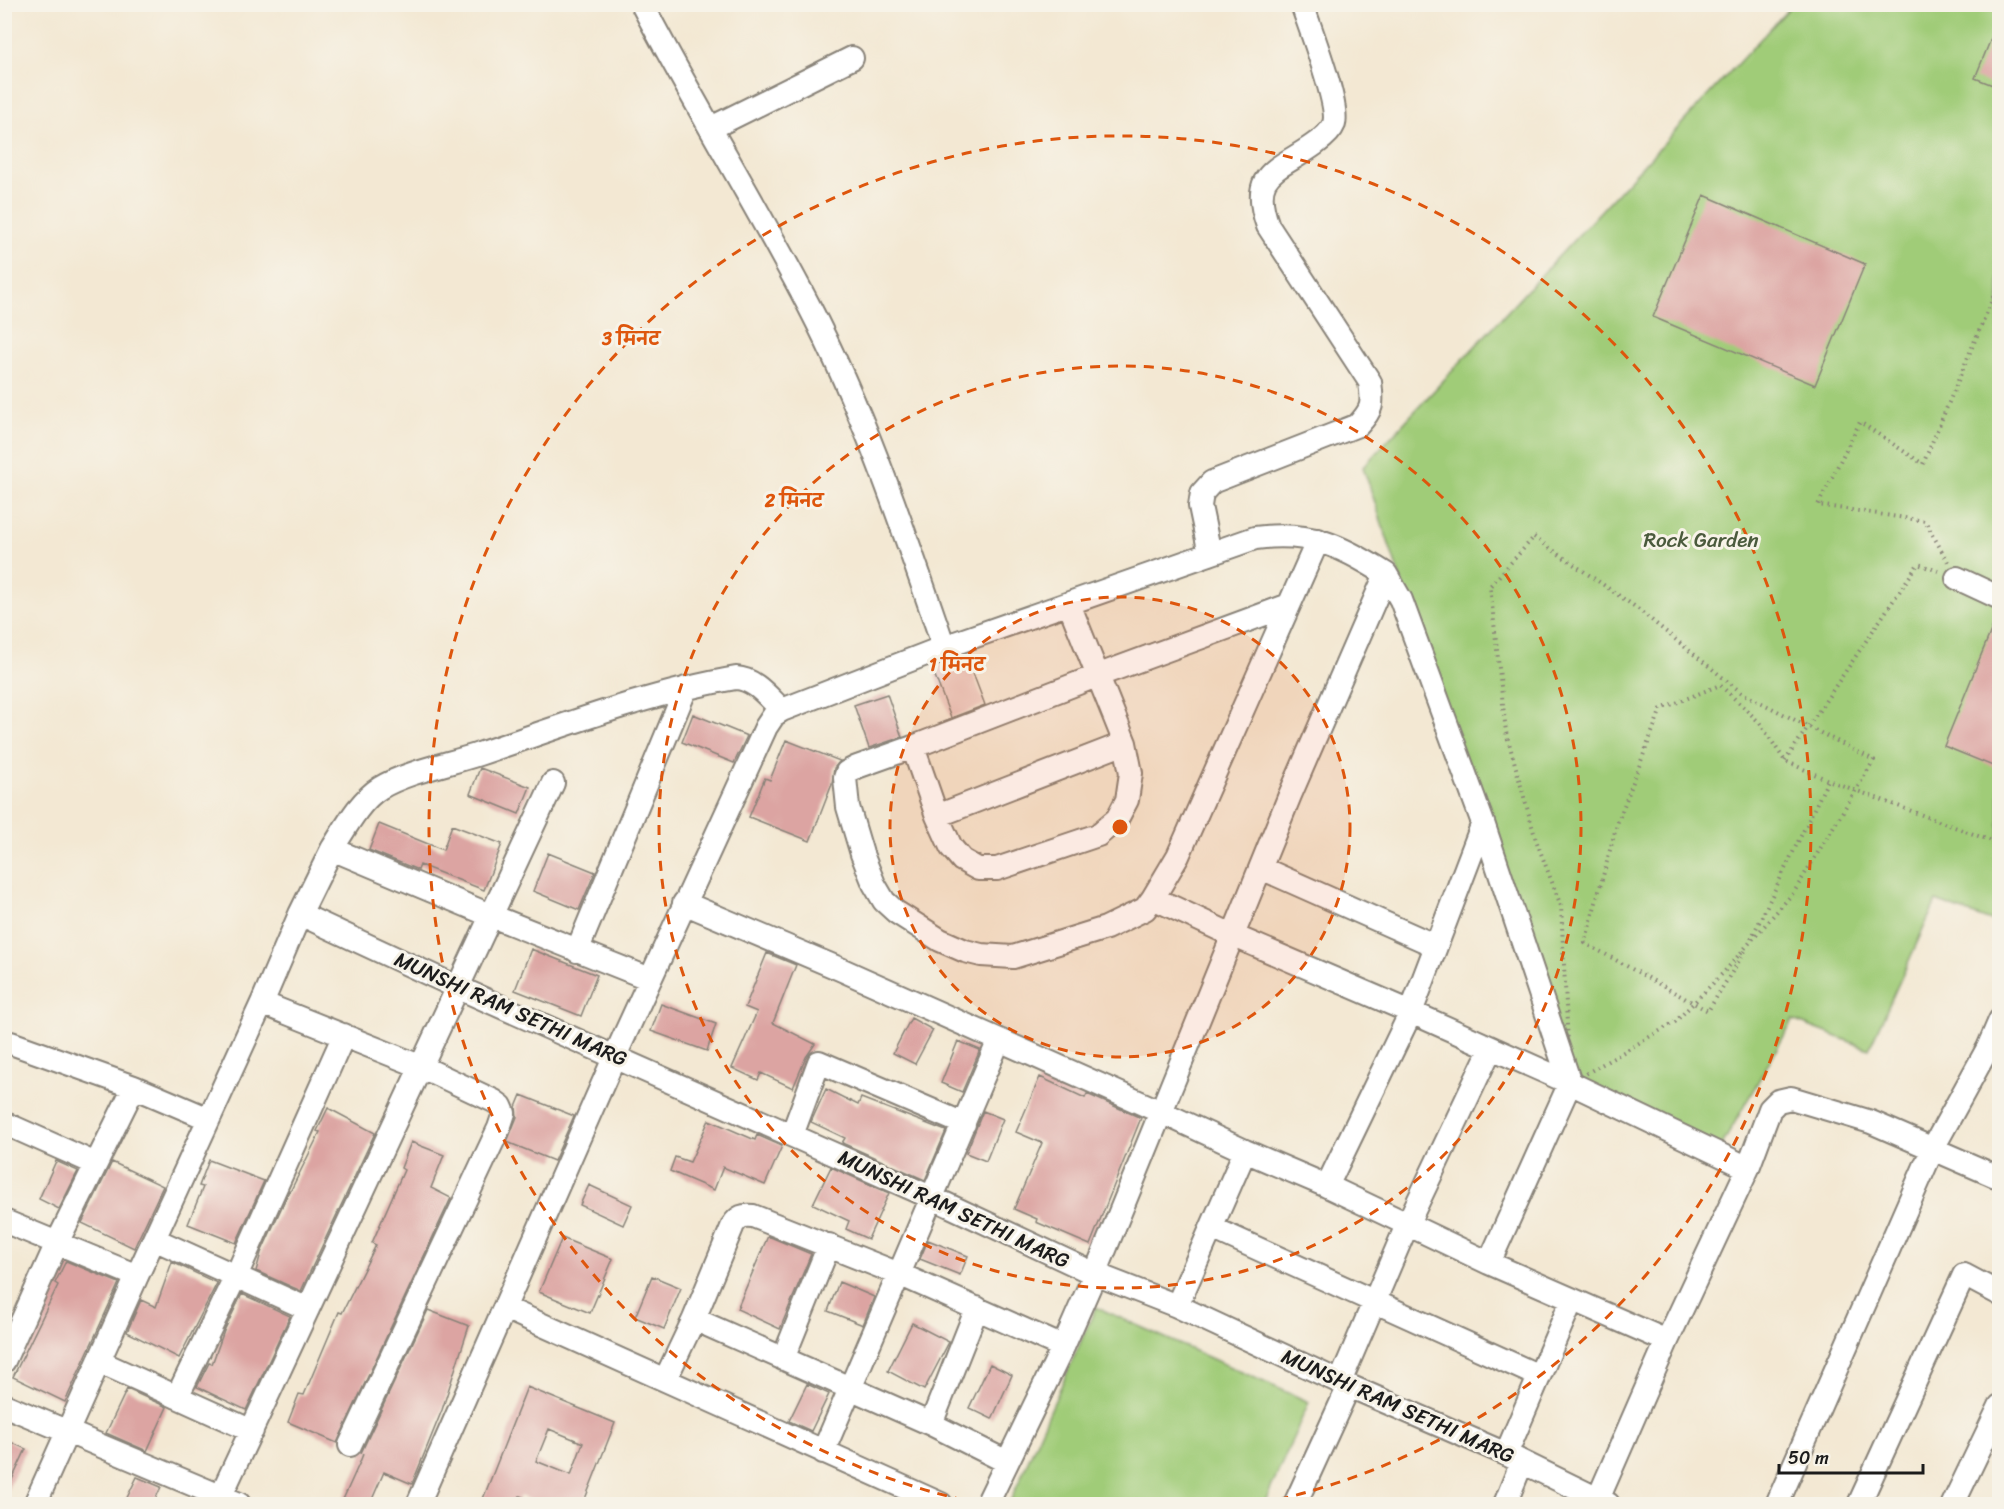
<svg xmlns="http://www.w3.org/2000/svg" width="2004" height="1509" viewBox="0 0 2004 1509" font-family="Sriracha,'Playpen Sans Deva',sans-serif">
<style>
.green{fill:#a0cc78;stroke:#5e744a;stroke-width:1.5}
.building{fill:#dca4a2;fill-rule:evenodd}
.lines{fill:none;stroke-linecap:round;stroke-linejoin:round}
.minor-casing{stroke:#888278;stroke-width:26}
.path{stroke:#888278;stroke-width:4;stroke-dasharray:1.5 4.5;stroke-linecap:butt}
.minor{stroke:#fff;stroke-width:22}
.ring{fill:none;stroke:#de560d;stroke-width:3;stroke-dasharray:10 8}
.labels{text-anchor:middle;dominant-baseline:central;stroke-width:6;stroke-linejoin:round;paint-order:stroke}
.park-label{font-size:21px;fill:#4a5a3c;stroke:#f7f3e8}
.street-label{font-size:21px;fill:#1c1c1c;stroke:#f7f3e8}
.centre{fill:#de560d;stroke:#f7f3e8;stroke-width:3}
.ring-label{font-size:18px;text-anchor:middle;font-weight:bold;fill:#de560d;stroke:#f7f3e8;stroke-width:6;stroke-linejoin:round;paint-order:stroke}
</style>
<rect width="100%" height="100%" fill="#f7f3e8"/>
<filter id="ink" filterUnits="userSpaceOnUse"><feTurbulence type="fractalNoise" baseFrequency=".0167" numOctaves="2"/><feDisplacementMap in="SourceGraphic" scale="12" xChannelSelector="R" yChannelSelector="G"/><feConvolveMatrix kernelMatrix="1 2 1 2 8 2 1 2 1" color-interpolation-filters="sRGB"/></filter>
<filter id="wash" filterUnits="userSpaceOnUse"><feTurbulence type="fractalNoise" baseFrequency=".008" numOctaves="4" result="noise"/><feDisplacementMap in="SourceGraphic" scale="24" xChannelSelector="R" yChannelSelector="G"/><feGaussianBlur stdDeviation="1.35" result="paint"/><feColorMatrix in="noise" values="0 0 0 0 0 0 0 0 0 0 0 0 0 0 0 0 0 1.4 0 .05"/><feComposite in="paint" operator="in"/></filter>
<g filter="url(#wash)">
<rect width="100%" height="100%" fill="#f3e8d3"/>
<path class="green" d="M 1792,5 L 1999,5 L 1999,924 L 1936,901 L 1869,1049 L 1793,1020 L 1713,1161 L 1570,1083 L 1363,467 Z
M 1096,1307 L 1309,1402 L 1264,1504 L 1009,1504 Z"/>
<g id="blocks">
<path class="building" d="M 1999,19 L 2000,19 L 2000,88 L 1975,78 Z
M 1704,195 L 1865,264 L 1815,385 L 1653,317 Z
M 1999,611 L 2000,611 L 2000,769 L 1944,746 Z
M 966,655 L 985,705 L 951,718 L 932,668 Z
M 887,694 L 902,737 L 869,748 L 854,705 Z
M 693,714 L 747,736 L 734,763 L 682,742 Z
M 786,740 L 840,761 L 834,768 L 832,784 L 810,841 L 749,817 L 765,778 L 770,780 Z
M 480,768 L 530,787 L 519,814 L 470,794 Z
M 379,824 L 443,850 L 452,825 L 502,844 L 484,890 L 420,865 L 418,870 L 369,850 Z
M 548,853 L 595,872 L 579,910 L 533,891 Z
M 531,949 L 597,975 L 581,1016 L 515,990 Z
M 767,953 L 796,965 L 773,1023 L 815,1044 L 806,1057 L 793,1088 L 761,1073 L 758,1080 L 732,1068 L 757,1012 L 745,1007 Z
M 661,1004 L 716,1024 L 707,1051 L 651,1031 Z
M 911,1018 L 933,1030 L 915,1064 L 893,1053 Z
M 958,1041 L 980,1050 L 962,1092 L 941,1083 Z
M 1040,1077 L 1085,1098 L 1087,1094 L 1141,1118 L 1090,1245 L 1036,1222 L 1037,1219 L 1014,1209 L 1042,1143 L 1016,1132 Z
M 826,1089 L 858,1105 L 861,1098 L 946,1131 L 925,1180 L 842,1143 L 845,1138 L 811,1122 Z
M 521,1095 L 574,1116 L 554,1161 L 507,1142 L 517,1117 L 516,1107 Z
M 328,1108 L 375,1133 L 301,1291 L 256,1271 L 261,1253 L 289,1191 L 290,1192 L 320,1132 L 317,1131 Z
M 983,1111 L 1003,1119 L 986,1161 L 966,1153 Z
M 709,1120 L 755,1140 L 757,1135 L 782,1146 L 765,1185 L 723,1167 L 714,1190 L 670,1171 L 675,1157 L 690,1162 Z
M 411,1142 L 444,1155 L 431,1188 L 451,1198 L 337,1443 L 288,1422 L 299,1394 L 304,1395 L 339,1312 L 342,1313 L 376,1245 L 372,1243 L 404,1170 L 401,1168 Z
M 209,1160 L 264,1181 L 236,1243 L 188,1224 L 203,1187 L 199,1186 Z
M 56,1161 L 78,1171 L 59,1209 L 39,1199 Z
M 112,1162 L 163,1186 L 134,1248 L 82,1223 Z
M 831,1167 L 889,1193 L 868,1239 L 846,1229 L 849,1221 L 813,1204 Z
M 589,1185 L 632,1205 L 623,1225 L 580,1205 Z
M 768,1236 L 811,1254 L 780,1329 L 737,1309 Z
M 562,1238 L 613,1259 L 590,1313 L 539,1292 Z
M 928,1240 L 968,1256 L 960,1275 L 920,1259 Z
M 66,1261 L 119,1283 L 65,1402 L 13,1377 L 58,1285 L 55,1283 Z
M 172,1262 L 217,1283 L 179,1358 L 127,1332 L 141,1300 L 156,1307 Z
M 652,1276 L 681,1288 L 664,1329 L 635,1317 Z
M 839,1282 L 874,1297 L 863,1325 L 828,1311 Z
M 242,1294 L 290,1316 L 246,1410 L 197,1387 L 209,1363 L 212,1364 L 224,1331 Z
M 428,1310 L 469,1326 L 442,1410 L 412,1484 L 384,1472 L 370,1504 L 341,1504 L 360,1462 L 363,1454 L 361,1453 Z
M 912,1323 L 949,1342 L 924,1390 L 888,1371 Z
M 990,1364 L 1012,1375 L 992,1419 L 969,1408 Z
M 807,1384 L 829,1394 L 811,1431 L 789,1421 Z
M 527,1387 L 615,1423 L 583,1504 L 540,1504 L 520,1496 L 516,1504 L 481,1504 ZM 549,1429 L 583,1443 L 571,1475 L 536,1461 Z
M 127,1389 L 167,1407 L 147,1451 L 106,1433 Z
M 4,1439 L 26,1449 L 4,1497 Z
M 137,1477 L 161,1487 L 153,1504 L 124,1504 Z"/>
</g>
</g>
<g filter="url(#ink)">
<use href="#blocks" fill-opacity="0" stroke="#888278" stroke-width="1.5"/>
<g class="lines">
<defs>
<path id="minor" d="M 642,4 C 695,106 756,204 809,306 C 865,414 904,531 944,647
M 711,128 L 852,58
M 1318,540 L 1178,856 L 1153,898 L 1234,936 L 1411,1012 L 1570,1083 L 1489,1263
M 1210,554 L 1200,506 L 1202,493 L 1212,482 L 1358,425 C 1373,409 1373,404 1370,382 L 1268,226 C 1248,171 1278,171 1315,144 C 1322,139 1331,132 1334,124 C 1340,105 1309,26 1302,4
M 1386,574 L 1401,600 L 1483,823 L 1570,1083 L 1748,1168
M 1957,578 L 2000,598
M 913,747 L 937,816 L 951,847 L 962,860 L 978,869 L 997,869 L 1098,835 L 1117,819 L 1127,800 L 1131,773 L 1125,743 L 1069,604
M 937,816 L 1125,743
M 332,849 C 345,829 359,801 380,788 C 406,772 449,764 479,754 C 563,726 649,693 736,678 C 755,679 768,697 782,710
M 1261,868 L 1436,946
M 1153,898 L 1145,909 L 1106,928 L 1013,957 L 981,955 L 965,951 L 940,940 L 896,912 L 884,901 L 874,884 L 862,854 L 848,807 L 845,778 L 847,772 L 857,767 L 913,747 L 1099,675 L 1289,605
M 684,903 L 840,969 L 1161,1112 L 1245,1151 L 1327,1186 L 1489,1263 L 1667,1341
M 300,914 L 459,988 L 933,1198 L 1095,1274 L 1177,1306 L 1340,1382 L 1506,1454 L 1608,1504
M 577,951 L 686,688
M 262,1003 L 422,1067 L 494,1101 L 501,1106 L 504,1113 L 499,1128 L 350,1445
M 11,1043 L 134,1087 L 209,1119
M 4,1123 L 96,1164
M 792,1135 L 819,1062 L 964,1124
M 1327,1186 L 1411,1012 L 1483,823
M 4,1221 L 137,1276 L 35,1504
M 1212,1228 L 1539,1376
M 154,1239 L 308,1309
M 137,1276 L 262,1003 L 300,914 L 332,849 L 492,916 L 650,979
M 1177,1306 L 1245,1151
M 505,1308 L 941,1504
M 694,1319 L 931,1424 L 1007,1462
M 783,1359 L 829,1245
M 4,1361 L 57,1243 L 134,1087
M 100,1362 L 252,1431
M 665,1380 L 694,1319 L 733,1225 C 739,1216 743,1215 753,1216 L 899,1274 L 1063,1347
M 1340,1382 L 1407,1225 L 1491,1048
M 177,1397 L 241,1265 L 344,1035
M 4,1405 L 239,1504
M 931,1424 L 977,1308
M 823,1452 L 999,1040
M 1506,1454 L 1572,1300
M 1598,1499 L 1667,1341 L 1748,1168 L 1770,1109 L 1778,1101 L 1791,1098 L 1871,1122 L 2000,1178
M 217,1504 L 553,783
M 418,1504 L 615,1056 L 766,727 L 774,715 L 782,710 L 944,647 L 1255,538 C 1311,531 1340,545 1386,574 L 1290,795 L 1095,1274 L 1063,1347 L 987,1504
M 1295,1504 L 1349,1386
M 1505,1504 L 1522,1462
M 1777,1504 L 1933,1148 L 1988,1048 L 2000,1020
M 1859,1504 L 1964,1275 L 2000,1294
M 1953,1504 L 2000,1406"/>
</defs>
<use href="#minor" class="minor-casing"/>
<path class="path" d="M 1534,537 L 1634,606 L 1742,693 L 1874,760 L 1794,892 L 1724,972 L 1675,1022 L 1570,1083 L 1561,906 L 1536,840 L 1506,732 L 1490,586 Z
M 1948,562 L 1925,521 L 1818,505 L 1860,422 L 1923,464 L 2000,281
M 1785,761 L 1918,564 L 1938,571
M 1751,939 L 1828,780
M 1745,951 L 1708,1011 L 1585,943 L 1617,824 L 1661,709 L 1720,685 L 1759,722 L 1785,761 L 1828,780 L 2000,844"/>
<use href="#minor" class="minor"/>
</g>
</g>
<circle cx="1120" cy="827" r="230" fill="#de560d" fill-opacity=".12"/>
<g class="ring">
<circle cx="1120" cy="827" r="230"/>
<circle cx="1120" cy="827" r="461"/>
<path d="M982 1504A691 691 0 1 1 1258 1504"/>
</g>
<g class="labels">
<g class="park-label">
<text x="1701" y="540">Rock Garden</text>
</g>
<g class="street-label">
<text transform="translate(511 1009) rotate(24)">MUNSHI RAM SETHI MARG</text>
<text transform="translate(954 1209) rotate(25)">MUNSHI RAM SETHI MARG</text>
<text transform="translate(1398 1406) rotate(24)">MUNSHI RAM SETHI MARG</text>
</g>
</g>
<circle cx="1120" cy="827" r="9" class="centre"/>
<g class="ring-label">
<text x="631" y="345">3 मिनट</text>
<text x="794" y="507">2 मिनट</text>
<text x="957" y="671">1 मिनट</text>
</g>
<rect width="2004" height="1509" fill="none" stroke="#f7f3e8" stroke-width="24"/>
<path d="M1779 1464v9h144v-9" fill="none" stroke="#1c1c1c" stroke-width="3"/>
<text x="1788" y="1464" font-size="18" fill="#1c1c1c" stroke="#f7f3e8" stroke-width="4.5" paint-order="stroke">50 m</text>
</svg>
